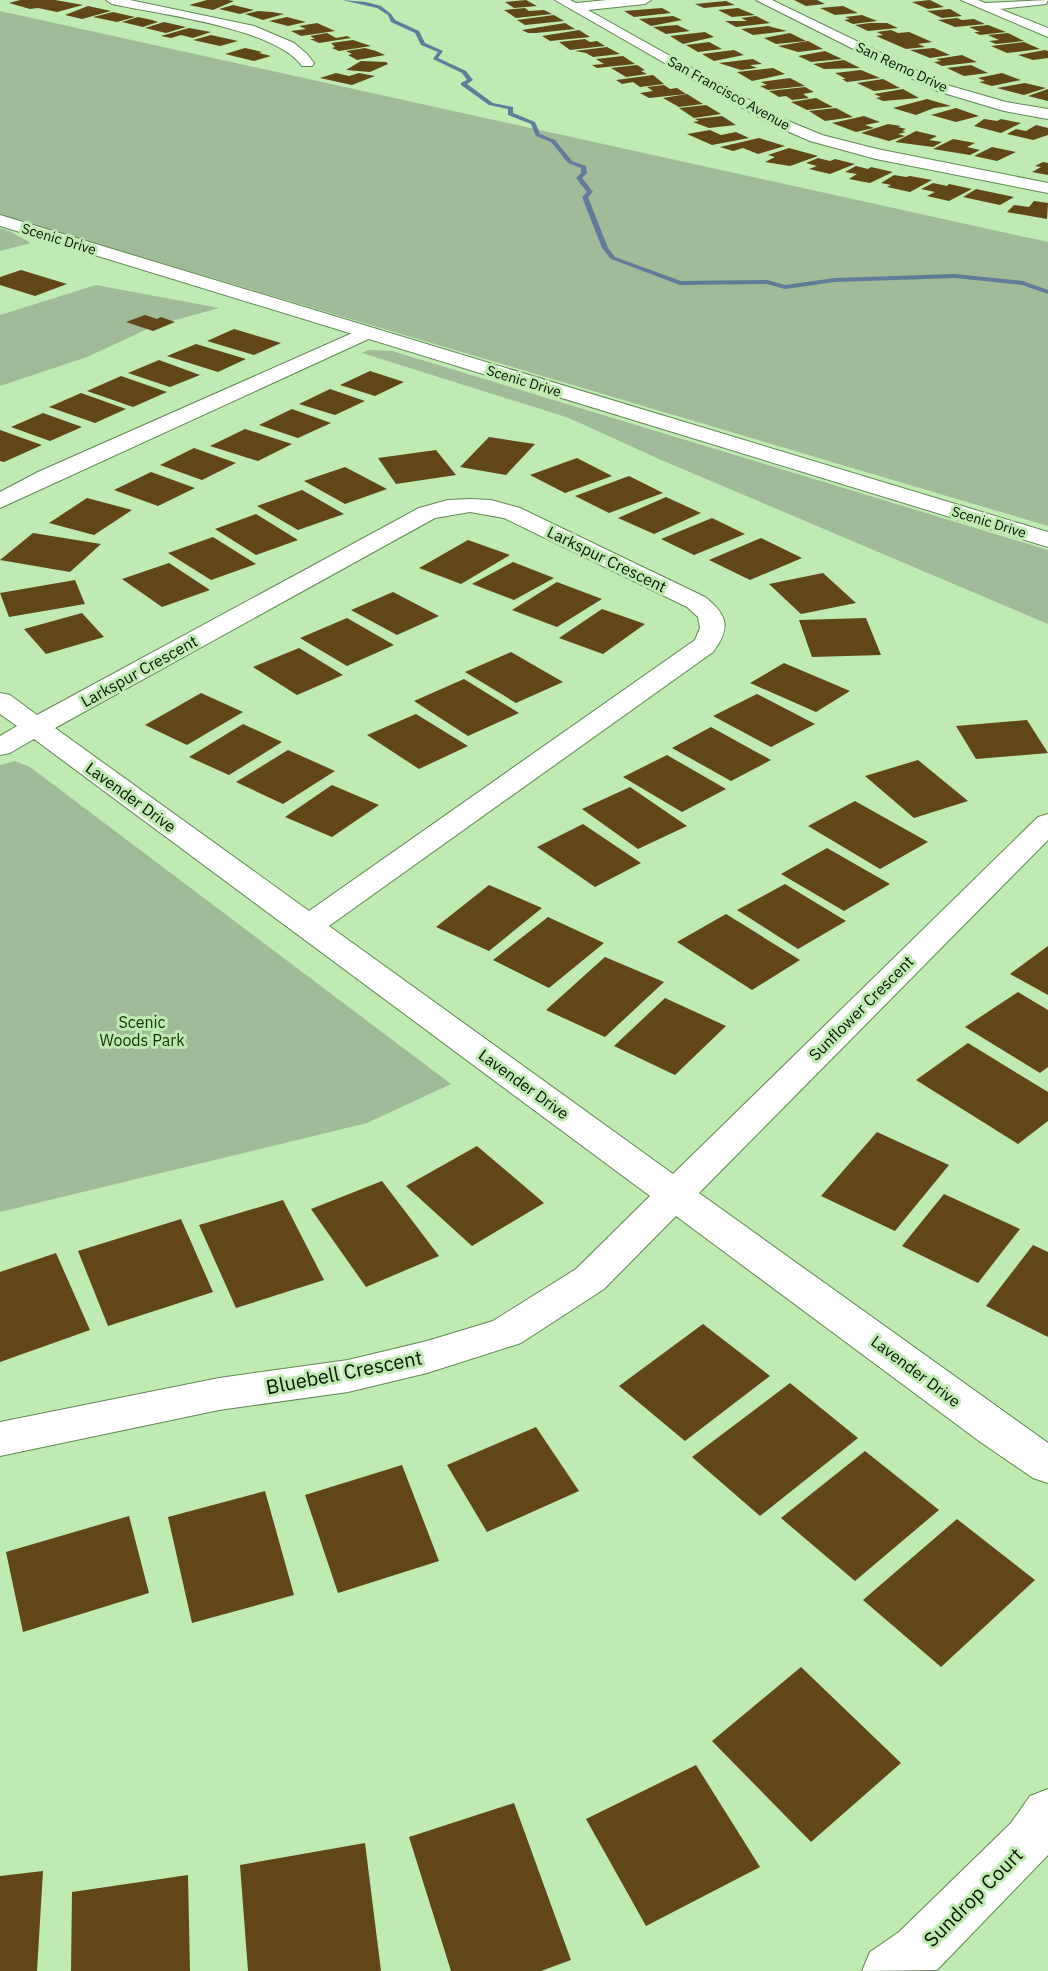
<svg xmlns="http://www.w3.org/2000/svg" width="1048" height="1971" viewBox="0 0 1048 1971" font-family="'IBM Plex Sans',sans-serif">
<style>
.green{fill:#a0bb97}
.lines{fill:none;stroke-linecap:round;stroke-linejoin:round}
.stream{fill:#617c9a;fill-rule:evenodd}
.building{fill:#604619}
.street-casing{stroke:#608753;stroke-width:2}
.secondary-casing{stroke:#608753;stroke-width:2}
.street{fill:#fff;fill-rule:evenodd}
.secondary{fill:#fff;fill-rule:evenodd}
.labels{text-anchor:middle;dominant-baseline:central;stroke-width:6;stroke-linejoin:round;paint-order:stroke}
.far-street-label{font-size:14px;fill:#051302;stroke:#bfeab1}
.street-label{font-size:16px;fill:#051302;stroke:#bfeab1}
.park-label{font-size:16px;fill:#0e3300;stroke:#bfeab1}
.near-street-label{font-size:20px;fill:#051302;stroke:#bfeab1}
</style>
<rect width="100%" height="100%" fill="#bfeab1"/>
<path class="green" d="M 0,11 L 1048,242 L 1048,526 L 0,215 Z
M 0,228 L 9,231 L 31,243 L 0,251 Z
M 96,285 L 219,308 L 154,326 L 87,357 L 0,386 L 0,315 Z
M 368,350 L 392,351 L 1048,550 L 1048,624 L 659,459 L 569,418 L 362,353 Z
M 15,761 L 30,767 L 451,1084 L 367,1123 L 0,1212 L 0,765 Z"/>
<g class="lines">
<path class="stream" d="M 342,0 L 366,2 L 381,6 L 391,14 L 395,20 L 419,31 L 425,43 L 443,51 L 438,58 L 466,71 L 473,80 L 467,84 L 493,103 L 513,107 L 513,113 L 535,122 L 540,134 L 555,140 L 572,161 L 586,166 L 587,173 L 582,178 L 593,192 L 588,197 L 608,248 L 615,257 L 681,281 L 767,280 L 785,285 L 835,278 L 955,274 L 1023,281 L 1048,290 L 1048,294 L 1022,285 L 955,278 L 835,282 L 785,289 L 767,284 L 680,285 L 611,259 L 602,248 L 582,197 L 587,192 L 576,178 L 581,173 L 581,168 L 568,163 L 551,142 L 536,136 L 531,124 L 508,115 L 508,109 L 489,105 L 461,85 L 461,83 L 467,80 L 462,73 L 433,59 L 438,52 L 421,45 L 415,33 L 391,22 L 388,15 L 377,8 Z"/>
</g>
<path class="building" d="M 20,0 L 55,0 L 83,5 L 57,12 L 38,8 L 30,9 L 9,3 Z
M 207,0 L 228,0 L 234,1 L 213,10 L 189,5 Z
M 526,0 L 537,6 L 514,8 L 505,2 Z
M 794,0 L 817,0 L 825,4 L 806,6 Z
M 930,0 L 944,7 L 928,9 L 912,2 Z
M 726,1 L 735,5 L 704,8 L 695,4 Z
M 233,5 L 254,10 L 240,14 L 219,9 Z
M 88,6 L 111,11 L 82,19 L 65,15 Z
M 843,6 L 858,13 L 835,15 L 820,8 Z
M 525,8 L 529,11 L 544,10 L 552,14 L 516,18 L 504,10 Z
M 662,8 L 671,13 L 634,17 L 624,11 Z
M 738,8 L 755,15 L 732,17 L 718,10 Z
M 950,9 L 962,16 L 942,18 L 927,11 Z
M 258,11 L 272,12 L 284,14 L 263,20 L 245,14 Z
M 113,12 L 135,17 L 117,22 L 93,17 Z
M 554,15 L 564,21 L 525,25 L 517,20 Z
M 862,15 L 877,21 L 853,24 L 844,20 L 850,19 L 845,17 Z
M 673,16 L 682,20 L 651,26 L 639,19 Z
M 756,16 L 770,23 L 736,27 L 725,21 L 747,21 L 741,18 Z
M 138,17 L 152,20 L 158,22 L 143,27 L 122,22 Z
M 287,17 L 306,22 L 288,26 L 269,21 Z
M 957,18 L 962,20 L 974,19 L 985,24 L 955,27 L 938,20 Z
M 164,22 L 186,27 L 166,33 L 145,28 Z
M 317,23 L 335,31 L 301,36 L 291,31 L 306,29 L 299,26 Z
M 565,23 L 575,29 L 536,33 L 528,33 L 522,30 Z
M 870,23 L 887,23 L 898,28 L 868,31 L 855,25 Z
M 677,25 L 690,31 L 666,34 L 653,27 Z
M 988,25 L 1006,32 L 980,35 L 974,32 L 980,32 L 969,27 Z
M 768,26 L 787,31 L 753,35 L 741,29 Z
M 189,28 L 211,32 L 193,38 L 181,35 L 171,38 L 161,36 Z
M 579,30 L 590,37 L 550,41 L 542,36 Z
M 891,30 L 898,33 L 909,32 L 932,42 L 918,44 L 925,47 L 906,49 L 876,36 L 883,35 L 877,32 Z
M 705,32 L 714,37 L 683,44 L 670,36 Z
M 327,33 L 336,38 L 347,36 L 351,38 L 319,43 L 310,39 L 315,39 L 310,36 Z
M 790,33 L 806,41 L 776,44 L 764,38 Z
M 1008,33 L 1024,41 L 996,44 L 989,41 L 999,40 L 988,35 Z
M 211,35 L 238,41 L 220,46 L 193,40 Z
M 585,39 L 590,42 L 597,41 L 605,46 L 570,50 L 559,42 Z
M 353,40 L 371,46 L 339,51 L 332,48 L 335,47 L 331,43 Z
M 808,41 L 823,49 L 798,52 L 778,46 Z
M 709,42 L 722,49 L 698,52 L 686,45 Z
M 1024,42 L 1040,49 L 1007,53 L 991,46 Z
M 607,47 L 620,54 L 593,57 L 586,53 L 575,51 Z
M 245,48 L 262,52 L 259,53 L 271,56 L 254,61 L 225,54 Z
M 365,48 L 376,51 L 385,55 L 357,60 L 348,55 L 352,54 L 346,51 Z
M 934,48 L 950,55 L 930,58 L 910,50 Z
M 734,50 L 744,55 L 714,61 L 702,54 Z
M 1045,50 L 1048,51 L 1048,58 L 1033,60 L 1018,55 Z
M 825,51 L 842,59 L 811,62 L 798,56 Z
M 962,55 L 977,62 L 942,66 L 934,62 L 941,61 L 936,59 Z
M 623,56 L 635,64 L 597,68 L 592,65 L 604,64 L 596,59 Z
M 753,59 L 762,64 L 750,65 L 757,68 L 741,70 L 719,63 Z
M 844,60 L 860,68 L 824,69 L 813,64 Z
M 361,61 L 386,62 L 388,64 L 370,72 L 346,70 Z
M 637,65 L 645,70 L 641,71 L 647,74 L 626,77 L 611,68 Z
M 971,65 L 988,73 L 964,76 L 947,68 Z
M 773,68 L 785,74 L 752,81 L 737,72 Z
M 861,70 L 880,78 L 847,82 L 842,79 L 846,79 L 835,73 Z
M 336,73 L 349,76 L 359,73 L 375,76 L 352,85 L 320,78 Z
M 1002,73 L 1021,80 L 992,86 L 979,82 L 985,81 L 978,78 Z
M 653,75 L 664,84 L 640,87 L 633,82 L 622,84 L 616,80 Z
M 790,78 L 805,86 L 768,90 L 760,86 L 767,85 L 761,82 Z
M 883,79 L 900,88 L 874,91 L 857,83 Z
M 1025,83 L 1046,88 L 1024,95 L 997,88 Z
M 664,85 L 670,89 L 677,88 L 686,94 L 649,98 L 640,93 L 653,91 L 647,87 Z
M 805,87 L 814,92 L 803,94 L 809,98 L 792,100 L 786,96 L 779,97 L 769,91 Z
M 903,89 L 919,98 L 883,101 L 876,98 L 881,97 L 874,94 Z
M 1048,89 L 1048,101 L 1028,96 Z
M 687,94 L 703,104 L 679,107 L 663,98 Z
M 816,98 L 833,107 L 807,110 L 791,102 Z
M 927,99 L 951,106 L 934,108 L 916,115 L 893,108 Z
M 706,105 L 721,114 L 694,118 L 679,108 Z
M 836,108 L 853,117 L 825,121 L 809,111 Z
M 956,108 L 979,116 L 956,122 L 931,115 Z
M 722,116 L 736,125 L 709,128 L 693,122 L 699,121 L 695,119 Z
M 864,116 L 880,122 L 865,125 L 874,128 L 856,132 L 832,123 Z
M 984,119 L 997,121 L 1001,119 L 1021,123 L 1001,133 L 974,126 Z
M 888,124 L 901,126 L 898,127 L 906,129 L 902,131 L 906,132 L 898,134 L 905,136 L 889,141 L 861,133 Z
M 1036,125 L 1048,128 L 1048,135 L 1033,140 L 1007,134 L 1016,129 L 1026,131 Z
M 710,130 L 721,135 L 736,132 L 749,138 L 712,145 L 687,134 Z
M 916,131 L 937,136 L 929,140 L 942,142 L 933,147 L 895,142 Z
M 759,138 L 785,146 L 758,154 L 743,148 L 733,151 L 720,147 Z
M 953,139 L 975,143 L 967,147 L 980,150 L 970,155 L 933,149 Z
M 992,147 L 1016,152 L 997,161 L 974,156 Z
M 789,148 L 818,156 L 790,166 L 765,162 L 775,157 L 768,155 Z
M 818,158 L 830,161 L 835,159 L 855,164 L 830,174 L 809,169 L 817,166 L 806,163 Z
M 1043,162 L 1048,163 L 1048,175 L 1032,172 L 1041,167 L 1035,166 Z
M 856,166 L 868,169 L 871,167 L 893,172 L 870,183 L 849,179 L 857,174 L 845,172 Z
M 894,175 L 906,177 L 910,176 L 932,180 L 910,192 L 887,187 L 891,185 L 881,183 Z
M 933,183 L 947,186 L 949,184 L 972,189 L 949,201 L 927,196 L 935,192 L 921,189 Z
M 976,189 L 1014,197 L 1000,205 L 963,197 Z
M 1034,201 L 1048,203 L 1047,219 L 1007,212 L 1014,205 L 1029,207 Z
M 21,270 L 67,284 L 35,296 L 0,285 L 0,277 Z
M 145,315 L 157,319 L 161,317 L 175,322 L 153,331 L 126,322 Z
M 234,329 L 281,343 L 254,355 L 207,341 Z
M 196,344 L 246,359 L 218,372 L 167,356 Z
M 159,360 L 200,375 L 170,387 L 128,373 Z
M 370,371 L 404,382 L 375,396 L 340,385 Z
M 121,376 L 167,392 L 133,407 L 87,391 Z
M 330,389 L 365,401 L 335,415 L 299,404 Z
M 81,393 L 126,409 L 95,423 L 49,407 Z
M 292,409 L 331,423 L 298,438 L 259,425 Z
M 43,413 L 82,427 L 50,441 L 11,427 Z
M 245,429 L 292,444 L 258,461 L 210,446 Z
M 0,430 L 42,445 L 4,462 L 0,461 Z
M 489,437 L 535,444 L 506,475 L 460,467 Z
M 194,448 L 236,463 L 202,480 L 160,465 Z
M 436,450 L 456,475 L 396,484 L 378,458 Z
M 577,458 L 612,476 L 565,493 L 530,475 Z
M 345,467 L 387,489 L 345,504 L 304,481 Z
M 151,472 L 195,488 L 158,506 L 114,490 Z
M 629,476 L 663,493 L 609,513 L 575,496 Z
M 302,490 L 344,514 L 298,530 L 257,506 Z
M 666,497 L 701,513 L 654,534 L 618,518 Z
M 87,498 L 132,510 L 94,535 L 49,523 Z
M 256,514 L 298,540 L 256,555 L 215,529 Z
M 712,518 L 745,534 L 694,555 L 661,539 Z
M 33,533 L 101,544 L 70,572 L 0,560 Z
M 213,537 L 256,564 L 211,580 L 168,553 Z
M 761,538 L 802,558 L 750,580 L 709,560 Z
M 468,540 L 510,555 L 461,584 L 419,568 Z
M 513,562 L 554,578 L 514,600 L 472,584 Z
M 169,563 L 210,590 L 162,607 L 122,579 Z
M 823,573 L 856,603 L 801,614 L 769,584 Z
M 75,580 L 85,604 L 9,617 L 0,593 Z
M 557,582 L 602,599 L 557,627 L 512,610 Z
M 393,592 L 439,616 L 397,635 L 351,610 Z
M 602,609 L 645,624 L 603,654 L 559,638 Z
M 82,613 L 104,637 L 46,654 L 24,629 Z
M 347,618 L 394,645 L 347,666 L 300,638 Z
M 866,618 L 881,655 L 812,657 L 799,620 Z
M 299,648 L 343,675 L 297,695 L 253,667 Z
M 511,652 L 563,682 L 516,703 L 465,672 Z
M 784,663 L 850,691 L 816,712 L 750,683 Z
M 464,679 L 519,713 L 468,736 L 414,701 Z
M 201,693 L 243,712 L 187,745 L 145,725 Z
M 757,694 L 815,724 L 771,747 L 713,716 Z
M 416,714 L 468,746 L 419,769 L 367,735 Z
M 1027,720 L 1048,753 L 976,759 L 956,726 Z
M 243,724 L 282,742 L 229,775 L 189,757 Z
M 711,727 L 771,760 L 731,781 L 672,748 Z
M 288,750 L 335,771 L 283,804 L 236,782 Z
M 667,755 L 726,789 L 682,812 L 623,777 Z
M 918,760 L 968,801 L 914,818 L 865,776 Z
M 332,785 L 379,805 L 332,837 L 285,817 Z
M 630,787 L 687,826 L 638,849 L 582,809 Z
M 855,801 L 928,842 L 880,869 L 808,826 Z
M 583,824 L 641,863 L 595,887 L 537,847 Z
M 827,848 L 890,884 L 844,911 L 781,874 Z
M 785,884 L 846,921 L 798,949 L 737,910 Z
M 489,885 L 542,908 L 489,951 L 436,927 Z
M 726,914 L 800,960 L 752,990 L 677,942 Z
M 548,917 L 604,943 L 549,988 L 493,960 Z
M 1048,946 L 1048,995 L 1010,974 Z
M 605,957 L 664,982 L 605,1037 L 546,1010 Z
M 1018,992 L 1048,1010 L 1048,1067 L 1040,1073 L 965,1027 Z
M 665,998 L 726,1026 L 675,1075 L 614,1046 Z
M 968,1043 L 1048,1092 L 1048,1121 L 1018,1144 L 916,1080 Z
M 877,1132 L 949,1165 L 895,1231 L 821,1196 Z
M 477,1146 L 544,1203 L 472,1246 L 406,1186 Z
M 382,1181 L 439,1256 L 366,1287 L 311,1209 Z
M 944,1194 L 1020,1229 L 978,1283 L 902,1246 Z
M 283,1200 L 324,1280 L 236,1308 L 199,1225 Z
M 181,1219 L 213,1292 L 108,1326 L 78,1251 Z
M 1033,1245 L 1048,1252 L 1048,1337 L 986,1306 Z
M 56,1253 L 90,1330 L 0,1362 L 0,1272 Z
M 703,1324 L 770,1376 L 685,1441 L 619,1386 Z
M 790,1383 L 858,1438 L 760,1516 L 692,1457 Z
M 536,1427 L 579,1491 L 487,1532 L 447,1465 Z
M 865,1451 L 939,1510 L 855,1581 L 781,1518 Z
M 402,1465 L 439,1561 L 338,1593 L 305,1495 Z
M 265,1491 L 294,1595 L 192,1623 L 168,1517 Z
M 129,1516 L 149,1593 L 23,1632 L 6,1552 Z
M 957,1519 L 1035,1580 L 941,1667 L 863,1600 Z
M 801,1667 L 901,1763 L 811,1842 L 712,1741 Z
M 696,1765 L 760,1867 L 646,1926 L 586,1819 Z
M 514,1803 L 571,1960 L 541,1971 L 451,1971 L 409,1837 Z
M 365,1843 L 381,1971 L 248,1971 L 240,1865 Z
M 43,1871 L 37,1971 L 0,1971 L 0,1876 Z
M 188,1875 L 190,1971 L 71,1971 L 72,1892 Z"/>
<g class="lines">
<defs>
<path id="street" d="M 106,0 L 130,0 L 254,26 L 294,43 L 307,54 L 314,63 L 312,66 L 302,66 C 275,28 159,14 112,4 Z
M 555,0 L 570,0 L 576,3 L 607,0 L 651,0 L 645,4 L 588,10 L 781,118 L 822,135 L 877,149 L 1048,183 L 1048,193 L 876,159 L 810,141 L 771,124 Z
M 756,0 L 772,0 L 947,85 L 1006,102 L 1048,109 L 1048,119 L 1004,111 L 937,91 Z
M 961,0 L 978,0 L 985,3 L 1048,0 L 1046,4 L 1000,9 L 1048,28 L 1048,37 Z
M 366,327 L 373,329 L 376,333 L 373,337 L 0,508 L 0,492 L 38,472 Z
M 470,499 L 491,500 L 520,508 L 705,597 C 728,615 731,628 713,652 L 329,926 L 673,1174 L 1038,817 L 1048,814 L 1048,840 L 699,1193 L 1048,1443 L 1048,1483 L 1033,1478 L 979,1441 L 676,1216 L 604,1289 L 521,1343 L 427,1373 L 348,1392 L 219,1410 L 0,1456 L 0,1422 L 219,1378 L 348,1360 L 427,1341 L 493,1321 L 576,1269 L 650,1196 L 34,739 L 10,753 L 0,755 L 0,736 L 17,726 L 0,714 L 0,693 L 10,695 L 37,715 L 419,508 L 448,500 ZM 470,512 L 504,518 L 687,607 L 698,617 L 700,628 L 695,640 L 309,911 L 55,728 L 435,518 Z
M 1048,1789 L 1048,1855 L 937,1970 L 862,1971 L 870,1952 L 899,1932 L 1011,1823 L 1030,1796 Z"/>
<path id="secondary" d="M 0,215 L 1048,532 L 1048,547 L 0,226 Z"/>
</defs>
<use href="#street" class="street-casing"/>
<use href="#secondary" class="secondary-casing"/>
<use href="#street" class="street"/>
<use href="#secondary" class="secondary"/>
</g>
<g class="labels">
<g class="far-street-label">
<text transform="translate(902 67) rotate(25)">San Remo Drive</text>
<text transform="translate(729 93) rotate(29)">San Francisco Avenue</text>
<text transform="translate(59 239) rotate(17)">Scenic Drive</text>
<text transform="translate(524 381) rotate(17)">Scenic Drive</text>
<text transform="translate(989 522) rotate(17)">Scenic Drive</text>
</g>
<g class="street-label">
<text transform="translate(607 559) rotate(26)">Larkspur Crescent</text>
<text transform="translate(139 671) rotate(-29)">Larkspur Crescent</text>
<text transform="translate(131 797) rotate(36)">Lavender Drive</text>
<text transform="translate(861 1008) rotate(-45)">Sunflower Crescent</text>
<text transform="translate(524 1084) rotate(36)">Lavender Drive</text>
<text transform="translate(916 1371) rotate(37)">Lavender Drive</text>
</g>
<g class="park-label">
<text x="142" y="1022">Scenic<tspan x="142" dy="18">Woods Park</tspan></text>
</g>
<g class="near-street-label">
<text transform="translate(344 1372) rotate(-11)">Bluebell Crescent</text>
<text transform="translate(973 1897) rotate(-45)">Sundrop Court</text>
</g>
</g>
</svg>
